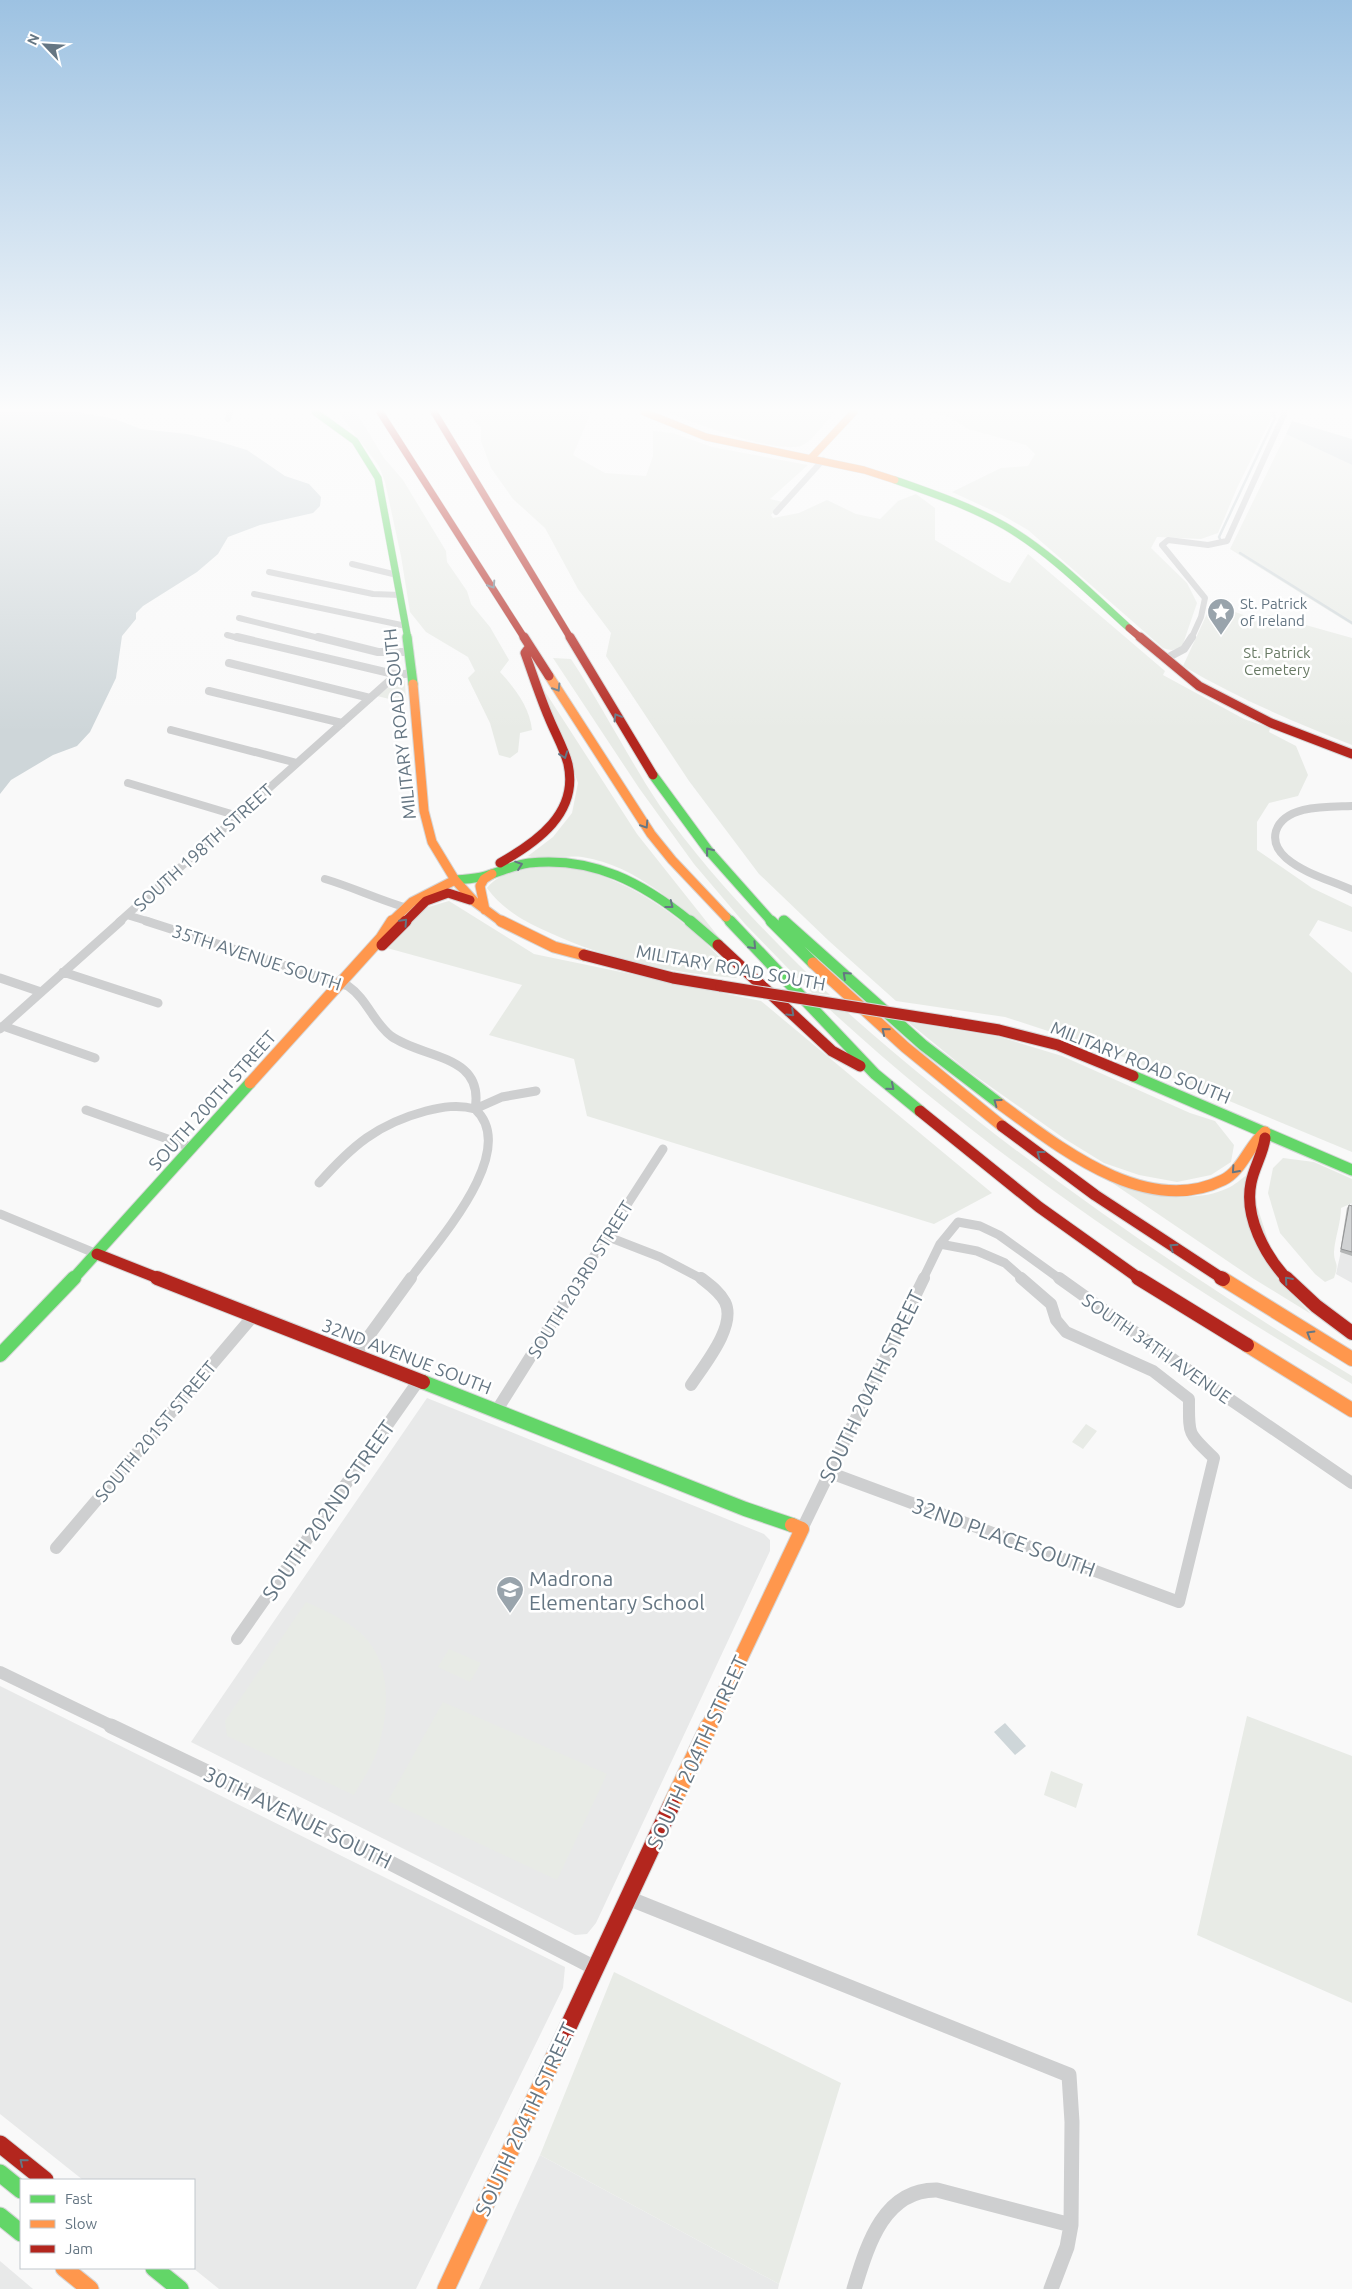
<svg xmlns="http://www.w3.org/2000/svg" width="1352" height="2289" viewBox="0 0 1352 2289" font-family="Ubuntu,sans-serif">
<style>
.built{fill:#e8e9e9}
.green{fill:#e8ebe6}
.water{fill:#ced6d9}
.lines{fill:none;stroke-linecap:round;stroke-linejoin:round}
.stream{stroke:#ced6d9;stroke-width:2.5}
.fast-far4-casing{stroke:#d5d6d7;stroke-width:8}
.fast-far3-casing{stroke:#d5d6d7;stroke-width:11}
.fast-far2-casing{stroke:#d5d6d7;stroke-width:13}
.fast-far1-casing{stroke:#d5d6d7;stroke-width:16}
.fast-casing{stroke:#d5d6d7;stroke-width:19}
.slow-far4-casing{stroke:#d5d6d7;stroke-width:8}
.slow-far3-casing{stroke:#d5d6d7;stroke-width:11}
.slow-far2-casing{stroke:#d5d6d7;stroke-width:13}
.slow-far1-casing{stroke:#d5d6d7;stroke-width:16}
.slow-casing{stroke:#d5d6d7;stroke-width:19}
.jam-far4-casing{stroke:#d5d6d7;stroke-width:8}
.jam-far3-casing{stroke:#d5d6d7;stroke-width:11}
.jam-far2-casing{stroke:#d5d6d7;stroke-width:13}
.jam-far1-casing{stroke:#d5d6d7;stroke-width:16}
.jam-casing{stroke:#d5d6d7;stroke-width:19}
.street-far4{stroke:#cecfd0;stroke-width:6}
.street-far3{stroke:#cecfd0;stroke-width:8}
.street-far2{stroke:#cecfd0;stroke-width:9}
.street-far1{stroke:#cecfd0;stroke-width:12}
.street{stroke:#cecfd0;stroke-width:15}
.fast-far4{stroke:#63d668;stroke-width:7}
.fast-far3{stroke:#63d668;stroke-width:9}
.fast-far2{stroke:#63d668;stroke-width:11}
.fast-far1{stroke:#63d668;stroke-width:14}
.fast{stroke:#63d668;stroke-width:17}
.slow-far4{stroke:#ff974d;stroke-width:7}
.slow-far3{stroke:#ff974d;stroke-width:9}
.slow-far2{stroke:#ff974d;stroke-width:11}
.slow-far1{stroke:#ff974d;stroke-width:14}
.slow{stroke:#ff974d;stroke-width:17}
.jam-far4{stroke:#b3261e;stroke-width:7}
.jam-far3{stroke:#b3261e;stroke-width:9}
.jam-far2{stroke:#b3261e;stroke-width:11}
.jam-far1{stroke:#b3261e;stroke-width:14}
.jam{stroke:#b3261e;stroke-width:17}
.jam-bridge-casing{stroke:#d5d6d7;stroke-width:13;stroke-linecap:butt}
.jam-bridge{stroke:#b3261e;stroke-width:11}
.wall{fill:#b3b5b5}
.building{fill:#d0d2d3;stroke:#929394}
.oneway{stroke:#657683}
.labels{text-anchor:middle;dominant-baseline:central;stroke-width:5;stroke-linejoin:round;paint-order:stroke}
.far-poi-label{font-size:15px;fill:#657683;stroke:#fff;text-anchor:start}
.far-park-label{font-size:15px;fill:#687a64;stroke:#fff}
.street-label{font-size:18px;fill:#657683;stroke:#fff}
.near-street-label{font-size:21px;fill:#657683;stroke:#fff}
.near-poi-label{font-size:21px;fill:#657683;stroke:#fff;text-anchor:start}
</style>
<rect width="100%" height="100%" fill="#f9f9f9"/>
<path class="built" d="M 1352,1201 L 1352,1283 L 1336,1274 Z
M 427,1398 L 764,1534 L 770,1540 L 770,1551 L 596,1923 L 587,1934 L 575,1935 L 191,1742 Z
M 0,1686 L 565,1967 L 563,1988 L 416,2289 L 219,2289 L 193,2268 L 194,2180 L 83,2180 L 0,2114 Z
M 540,2155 L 779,2284 L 778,2289 L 479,2289 Z
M 0,2261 L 33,2289 L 0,2289 Z"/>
<path class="green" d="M 338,412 L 356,412 L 384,458 L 403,480 L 446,551 L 447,562 L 467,591 L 471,604 L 490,627 L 509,660 L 500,672 C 515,688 530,708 532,730 L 520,733 L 518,752 L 510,758 L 499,755 L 490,723 L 468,678 L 475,671 L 468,657 L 426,632 L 410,612 L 401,556 L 385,482 L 379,466 Z
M 466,412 L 591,412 L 573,455 L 605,473 L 646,476 L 653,456 L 653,431 L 673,433 L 712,447 L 808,465 L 770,499 L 783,502 L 771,515 L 773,518 L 799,513 L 827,500 L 856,514 L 880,519 L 898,501 L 916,494 L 935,508 L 935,540 L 1002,580 L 1010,583 L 1028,554 L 1165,671 L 1163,675 L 1244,719 L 1270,728 L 1269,732 L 1296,746 L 1308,775 L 1298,796 L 1269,803 L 1257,822 L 1257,850 L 1312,888 L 1352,907 L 1352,932 L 1318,920 L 1309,935 L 1352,973 L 1352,1152 L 1109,1051 L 1005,1017 L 896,1001 L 829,941 L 759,874 L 689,781 L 606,656 L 611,633 L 578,589 L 545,528 L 513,499 L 491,468 L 481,441 L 481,428 Z
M 667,412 L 835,412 C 827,420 812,441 803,445 C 782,456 690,422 667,412 Z
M 930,412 L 1194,412 L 1252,415 L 1252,412 L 1278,412 L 1272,417 L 1237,488 L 1218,533 L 1201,539 L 1157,537 L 1151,548 L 1187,583 L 1197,603 L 1183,644 C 1178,651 1171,651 1163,648 L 1028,530 L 1002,515 L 952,492 L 1001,468 L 1028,466 L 1035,454 L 1026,445 L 968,429 L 949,417 Z
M 1286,434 L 1352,465 L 1352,625 L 1230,549 Z
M 1212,603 L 1251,618 L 1270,615 L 1352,638 L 1352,745 C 1294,722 1237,698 1183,666 Z
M 553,658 L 571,659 C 603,707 628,758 660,806 C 709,875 769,937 830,995 L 812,993 L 745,924 L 694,864 L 639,788 Z
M 401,678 L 405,681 L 406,703 L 377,696 Z
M 544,690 L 637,834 L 725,945 C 683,911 638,865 582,857 C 566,855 542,861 528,856 L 553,837 L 572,813 L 578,783 Z
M 547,866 C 617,865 696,924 737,978 C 672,973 608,960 548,932 C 524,921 503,910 487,888 C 500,871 527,869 547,866 Z
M 449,901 L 534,954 L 761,1001 L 992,1193 L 934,1224 L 587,1116 L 574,1059 L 489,1035 L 522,985 L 387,948 L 425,908 Z
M 828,1008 L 846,1011 C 1003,1150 1173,1268 1352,1376 L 1352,1384 C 1167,1274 986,1154 828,1008 Z
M 908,1022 L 1000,1037 L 1062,1056 L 1190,1113 L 1215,1121 L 1234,1145 L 1231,1162 L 1211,1175 L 1177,1182 L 1139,1175 L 1104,1163 L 1065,1139 L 967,1070 Z
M 1283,1158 L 1314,1162 L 1352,1179 L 1352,1203 L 1341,1208 C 1341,1223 1335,1237 1334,1252 C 1334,1265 1340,1261 1334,1278 L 1325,1282 L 1315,1274 L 1280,1233 L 1268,1193 L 1273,1168 Z
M 1247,1175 L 1282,1283 L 1311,1314 L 1254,1279 L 1105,1178 C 1145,1189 1188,1207 1228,1188 C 1235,1185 1241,1179 1247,1175 Z
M 1086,1424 L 1097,1431 L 1083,1449 L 1072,1442 Z
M 306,1602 C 324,1610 342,1618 357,1630 C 394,1660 390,1713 376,1754 C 371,1768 361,1782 354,1795 L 227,1736 L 225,1721 Z
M 449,1649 L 481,1663 L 470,1682 L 438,1667 Z
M 443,1702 L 607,1774 L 557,1880 L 388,1801 Z
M 1247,1716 L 1352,1756 L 1352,2003 L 1197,1935 Z
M 1051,1771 L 1083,1784 L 1076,1808 L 1044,1795 Z
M 614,1972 L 841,2083 L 779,2284 L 540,2155 Z"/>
<path class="water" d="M 0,412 L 78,412 L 115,419 L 141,429 L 187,434 L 217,441 L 247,450 L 285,476 L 309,484 L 321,497 L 320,506 L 313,513 L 260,525 L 228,537 L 218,554 L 197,572 L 143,606 L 136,613 L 136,619 L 122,636 L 116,678 L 90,732 L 77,746 L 53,755 L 11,780 L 0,794 Z
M 1292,421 L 1352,439 L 1352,465 L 1286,434 Z
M 1005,1723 L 1026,1746 L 1015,1755 L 994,1732 Z"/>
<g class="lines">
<path class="stream" d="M 1221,541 L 1219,537 L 1275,418 L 1273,412
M 1240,553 L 1352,623"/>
<defs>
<path id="fast-far4" d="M 315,412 L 355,441 L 378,478 L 408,639
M 895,480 C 932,493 970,506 1005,526 C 1051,553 1089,592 1129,628"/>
<path id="fast-far3" d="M 407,637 L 413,684
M 653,775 L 708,850 L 772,922
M 455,880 C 465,879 475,879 485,876 C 500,872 514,865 529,863 C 593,856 643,883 691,922
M 726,917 L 731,922
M 784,921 L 786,922"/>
<path id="fast-far2" d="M 690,921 L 718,945
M 730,921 L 875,1074 L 920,1111
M 771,921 L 813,963
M 784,921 L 923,1045 L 1000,1104
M 1133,1076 L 1352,1170
M 73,1279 L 250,1083"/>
<path id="fast-far1" d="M 0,1355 L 74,1278
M 423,1382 L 745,1509 L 792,1525"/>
<path id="fast" d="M 0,2173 L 21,2190
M 0,2216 L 21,2233
M 154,2268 L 180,2289"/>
<path id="slow-far4" d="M 644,412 L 706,437 L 864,470 L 895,480
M 811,458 L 854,412"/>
<path id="slow-far3" d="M 549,676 L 651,834 L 672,860 L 726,917
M 413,684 L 424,811 L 432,842 L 455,880 L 475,902 L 502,922
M 485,910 L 480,886 L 484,879 L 492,874
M 391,922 L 412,902 L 455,880"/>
<path id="slow-far2" d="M 501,921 L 554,947 L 584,955
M 813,963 L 905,1047 L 1002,1126
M 250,1083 L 381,938 L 392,921
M 1000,1104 C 1059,1147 1146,1218 1223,1180 C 1242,1171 1249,1145 1265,1132"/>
<path id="slow-far1" d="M 1223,1279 L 1352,1359
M 1247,1345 L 1352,1410
M 708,1727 L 802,1529 L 792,1525"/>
<path id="slow" d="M 671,1806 L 709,1726
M 64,2268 L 90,2289
M 446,2289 L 556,2053"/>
<path id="jam-far4" d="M 380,412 L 525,639
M 434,412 L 571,639
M 1129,628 L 1142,639"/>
<path id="jam-far3" d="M 524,637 L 549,676
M 570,637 L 653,775
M 1140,637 L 1199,686 L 1271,723 L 1352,754
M 500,863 C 537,842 579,813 568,764 C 564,748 555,733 549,718 C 540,697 533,675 525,653 L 528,649
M 405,922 L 426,901 L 448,893 L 470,900"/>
<path id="jam-far2" d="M 382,945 L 406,921
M 718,945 L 832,1051 L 860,1066
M 584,955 L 673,978 L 721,986
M 950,1022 L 999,1030 L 1058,1045 L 1133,1076
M 920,1111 L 1039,1207 L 1140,1279
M 1002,1126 L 1095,1195 L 1223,1279
M 1265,1138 C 1263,1154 1254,1167 1251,1183 C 1244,1217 1265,1255 1287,1279
M 97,1254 L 160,1279"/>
<path id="jam-far1" d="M 157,1278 L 423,1382
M 1138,1278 L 1247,1345
M 1221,1278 L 1223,1279
M 1286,1278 L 1316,1306 L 1352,1333"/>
<path id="jam" d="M 556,2053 L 671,1806
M 0,2144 L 45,2180"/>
</defs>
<use href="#fast-far4" class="fast-far4-casing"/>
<use href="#fast-far3" class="fast-far3-casing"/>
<use href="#fast-far2" class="fast-far2-casing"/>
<use href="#fast-far1" class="fast-far1-casing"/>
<use href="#fast" class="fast-casing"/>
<use href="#slow-far4" class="slow-far4-casing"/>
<use href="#slow-far3" class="slow-far3-casing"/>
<use href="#slow-far2" class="slow-far2-casing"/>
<use href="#slow-far1" class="slow-far1-casing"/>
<use href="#slow" class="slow-casing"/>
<use href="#jam-far4" class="jam-far4-casing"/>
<use href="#jam-far3" class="jam-far3-casing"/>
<use href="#jam-far2" class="jam-far2-casing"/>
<use href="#jam-far1" class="jam-far1-casing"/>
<use href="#jam" class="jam-casing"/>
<path class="street-far4" d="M 228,419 L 230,412
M 776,512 L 823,460
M 352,564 L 397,575
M 269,572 L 373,594 L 400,595
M 254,594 L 406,626
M 239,618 L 323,639
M 227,635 L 242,639
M 1191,639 L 1201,617 L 1205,598 L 1162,545 L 1168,540 L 1208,545 L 1227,541 L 1285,412"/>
<path class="street-far3" d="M 237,637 L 398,675
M 318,637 L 378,652 L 410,652
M 1165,659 L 1184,649 L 1192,637
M 229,663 L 370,698
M 209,691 L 342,723
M 171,730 L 297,763
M 128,783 L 238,816
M 1352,806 C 1330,807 1285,804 1276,831 C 1273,842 1278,851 1286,858 C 1305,874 1330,880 1352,890
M 325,879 C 352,887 377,899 404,907
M 127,915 L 150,922
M 119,922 L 388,682 L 398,675 L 411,673"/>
<path class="street-far2" d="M 146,921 L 348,986 C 367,999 373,1022 391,1036 C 423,1059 485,1054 475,1109 C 458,1104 442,1107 426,1111 C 377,1124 352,1146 319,1183
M 63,972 L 158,1003
M 0,978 L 41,992
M 3,1026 L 95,1058
M 0,1029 L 121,921
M 86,1110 L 193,1148
M 0,1214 L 97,1254
M 606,1236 L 660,1257 L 702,1279
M 940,1244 L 977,1251 L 1005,1263 L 1023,1279
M 410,1279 C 436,1243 521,1151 475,1109 L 502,1097 L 536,1091
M 579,1279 L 663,1149
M 923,1279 L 940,1244 L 958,1222 L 980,1226 L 999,1235 L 1060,1279"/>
<path class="street-far1" d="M 1059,1278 L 1209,1385 L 1352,1483
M 355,1355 L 411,1278
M 691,1385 C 704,1365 737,1326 725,1302 C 720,1292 710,1285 701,1278
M 497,1410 L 580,1278
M 828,1472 L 1179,1602 L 1214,1458 C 1187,1432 1189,1436 1189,1399 L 1153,1371 L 1066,1332 L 1056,1320 L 1051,1304 L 1021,1278
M 802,1529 L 924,1278
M 56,1548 L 254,1315
M 237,1639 L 419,1380
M 0,1672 L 114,1727"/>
<path class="street" d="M 111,1726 L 297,1815 L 595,1968
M 628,1898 L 1069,2075 L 1072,2122 L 1071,2225 L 1067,2247 L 1051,2289
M 854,2289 C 867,2247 883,2189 937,2190 L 1071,2225"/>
<use href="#fast-far4" class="fast-far4"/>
<use href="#fast-far3" class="fast-far3"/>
<use href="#fast-far2" class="fast-far2"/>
<use href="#fast-far1" class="fast-far1"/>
<use href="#fast" class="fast"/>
<use href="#slow-far4" class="slow-far4"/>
<use href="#slow-far3" class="slow-far3"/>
<use href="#slow-far2" class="slow-far2"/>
<use href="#slow-far1" class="slow-far1"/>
<use href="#slow" class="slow"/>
<use href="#jam-far4" class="jam-far4"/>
<use href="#jam-far3" class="jam-far3"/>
<use href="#jam-far2" class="jam-far2"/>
<use href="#jam-far1" class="jam-far1"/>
<use href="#jam" class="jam"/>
<defs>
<path id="jam-bridge" d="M 721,986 L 950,1022"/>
</defs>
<use href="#jam-bridge" class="jam-bridge-casing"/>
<use href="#jam-bridge" class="jam-bridge"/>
</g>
<path class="wall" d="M 1349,1205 L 1352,1206 L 1352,1256 L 1340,1252 L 1347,1208 Z"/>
<path class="building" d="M 1349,1205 L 1352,1206 L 1352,1252 L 1341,1249 Z"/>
<defs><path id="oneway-chevron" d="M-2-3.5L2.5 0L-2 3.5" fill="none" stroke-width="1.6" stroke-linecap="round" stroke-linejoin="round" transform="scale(1.25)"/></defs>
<g class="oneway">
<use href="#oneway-chevron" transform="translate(492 585) rotate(57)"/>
<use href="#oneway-chevron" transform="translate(557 688) rotate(58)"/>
<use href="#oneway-chevron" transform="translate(617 717) rotate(-121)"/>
<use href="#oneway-chevron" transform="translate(564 755) rotate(70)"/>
<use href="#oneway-chevron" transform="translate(645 825) rotate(57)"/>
<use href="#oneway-chevron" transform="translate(709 851) rotate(-128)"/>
<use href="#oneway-chevron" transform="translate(519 865) rotate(-19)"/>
<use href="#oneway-chevron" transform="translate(670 905) rotate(38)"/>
<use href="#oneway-chevron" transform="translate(404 922) rotate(-47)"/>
<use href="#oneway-chevron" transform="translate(753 946) rotate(46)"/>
<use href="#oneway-chevron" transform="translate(846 975) rotate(-138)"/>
<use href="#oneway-chevron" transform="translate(791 1013) rotate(43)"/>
<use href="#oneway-chevron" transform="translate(885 1031) rotate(-140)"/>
<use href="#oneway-chevron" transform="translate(891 1087) rotate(40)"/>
<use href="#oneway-chevron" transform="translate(997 1102) rotate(-144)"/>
<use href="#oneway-chevron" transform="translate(1040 1154) rotate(-143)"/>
<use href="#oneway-chevron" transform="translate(1235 1170) rotate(132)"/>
<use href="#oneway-chevron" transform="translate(1173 1247) rotate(-146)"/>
<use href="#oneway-chevron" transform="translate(1288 1280) rotate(-131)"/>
<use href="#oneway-chevron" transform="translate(1310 1334) rotate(-149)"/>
<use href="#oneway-chevron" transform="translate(23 2162) rotate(-141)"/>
</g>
<linearGradient id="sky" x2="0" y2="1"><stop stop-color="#9dc2e2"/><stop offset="0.56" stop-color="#fcfcfc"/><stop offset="1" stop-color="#fcfcfc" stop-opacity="0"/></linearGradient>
<rect width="1352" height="732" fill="url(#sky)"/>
<defs>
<symbol id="sight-pin" viewBox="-11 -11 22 30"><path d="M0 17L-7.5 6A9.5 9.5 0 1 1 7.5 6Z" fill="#99a4ac" stroke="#fff"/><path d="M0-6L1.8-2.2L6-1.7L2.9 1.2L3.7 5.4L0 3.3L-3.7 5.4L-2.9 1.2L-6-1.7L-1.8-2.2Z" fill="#fff"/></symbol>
<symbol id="school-pin" viewBox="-11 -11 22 30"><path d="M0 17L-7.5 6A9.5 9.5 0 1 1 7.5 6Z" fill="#99a4ac" stroke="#fff"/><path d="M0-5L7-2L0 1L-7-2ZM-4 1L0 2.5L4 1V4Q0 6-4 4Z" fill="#fff"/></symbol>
</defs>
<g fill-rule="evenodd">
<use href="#sight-pin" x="1205" y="596" width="32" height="43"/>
<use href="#school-pin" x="494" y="1574" width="32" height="43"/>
</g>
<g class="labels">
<g class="far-poi-label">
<text x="1240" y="603">St. Patrick<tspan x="1240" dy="17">of Ireland</tspan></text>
</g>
<g class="far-park-label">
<text x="1277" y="652">St. Patrick<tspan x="1277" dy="17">Cemetery</tspan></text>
</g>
<g class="street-label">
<text transform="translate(399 724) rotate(-96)">MILITARY ROAD SOUTH</text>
<text transform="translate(203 847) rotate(-42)">SOUTH 198TH STREET</text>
<text transform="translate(257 957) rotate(18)">35TH AVENUE SOUTH</text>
<text transform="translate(731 967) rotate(10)">MILITARY ROAD SOUTH</text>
<text transform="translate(1141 1062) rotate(22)">MILITARY ROAD SOUTH</text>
<text transform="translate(212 1100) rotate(-48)">SOUTH 200TH STREET</text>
<text transform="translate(580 1279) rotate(-58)">SOUTH 203RD STREET</text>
<text transform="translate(1157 1348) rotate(35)">SOUTH 34TH AVENUE</text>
<text transform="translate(407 1356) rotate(21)">32ND AVENUE SOUTH</text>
<text transform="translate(155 1431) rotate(-50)">SOUTH 201ST STREET</text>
</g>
<g class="near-street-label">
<text transform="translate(871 1386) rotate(-64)">SOUTH 204TH STREET</text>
<text transform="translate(328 1510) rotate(-55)">SOUTH 202ND STREET</text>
<text transform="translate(1004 1537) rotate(20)">32ND PLACE SOUTH</text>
<text transform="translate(697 1752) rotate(-65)">SOUTH 204TH STREET</text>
<text transform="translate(298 1817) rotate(26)">30TH AVENUE SOUTH</text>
<text transform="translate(525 2119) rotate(-65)">SOUTH 204TH STREET</text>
</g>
<g class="near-poi-label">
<text x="529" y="1578">Madrona<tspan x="529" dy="24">Elementary School</tspan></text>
</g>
</g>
<rect x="20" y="2179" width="175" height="90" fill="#ffffff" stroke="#c1c8cd"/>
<rect x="30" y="2195" width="25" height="8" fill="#63d668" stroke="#c1c8cd"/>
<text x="65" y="2204" font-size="15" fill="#657683">Fast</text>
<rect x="30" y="2220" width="25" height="8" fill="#ff974d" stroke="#c1c8cd"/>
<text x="65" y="2229" font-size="15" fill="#657683">Slow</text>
<rect x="30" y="2245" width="25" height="8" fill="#b3261e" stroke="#c1c8cd"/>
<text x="65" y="2254" font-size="15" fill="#657683">Jam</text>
<g transform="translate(45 45) rotate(295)" stroke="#ffffff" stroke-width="4" paint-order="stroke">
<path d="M0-4L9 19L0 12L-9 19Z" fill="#657683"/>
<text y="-8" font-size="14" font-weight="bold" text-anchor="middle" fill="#657683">N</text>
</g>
</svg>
